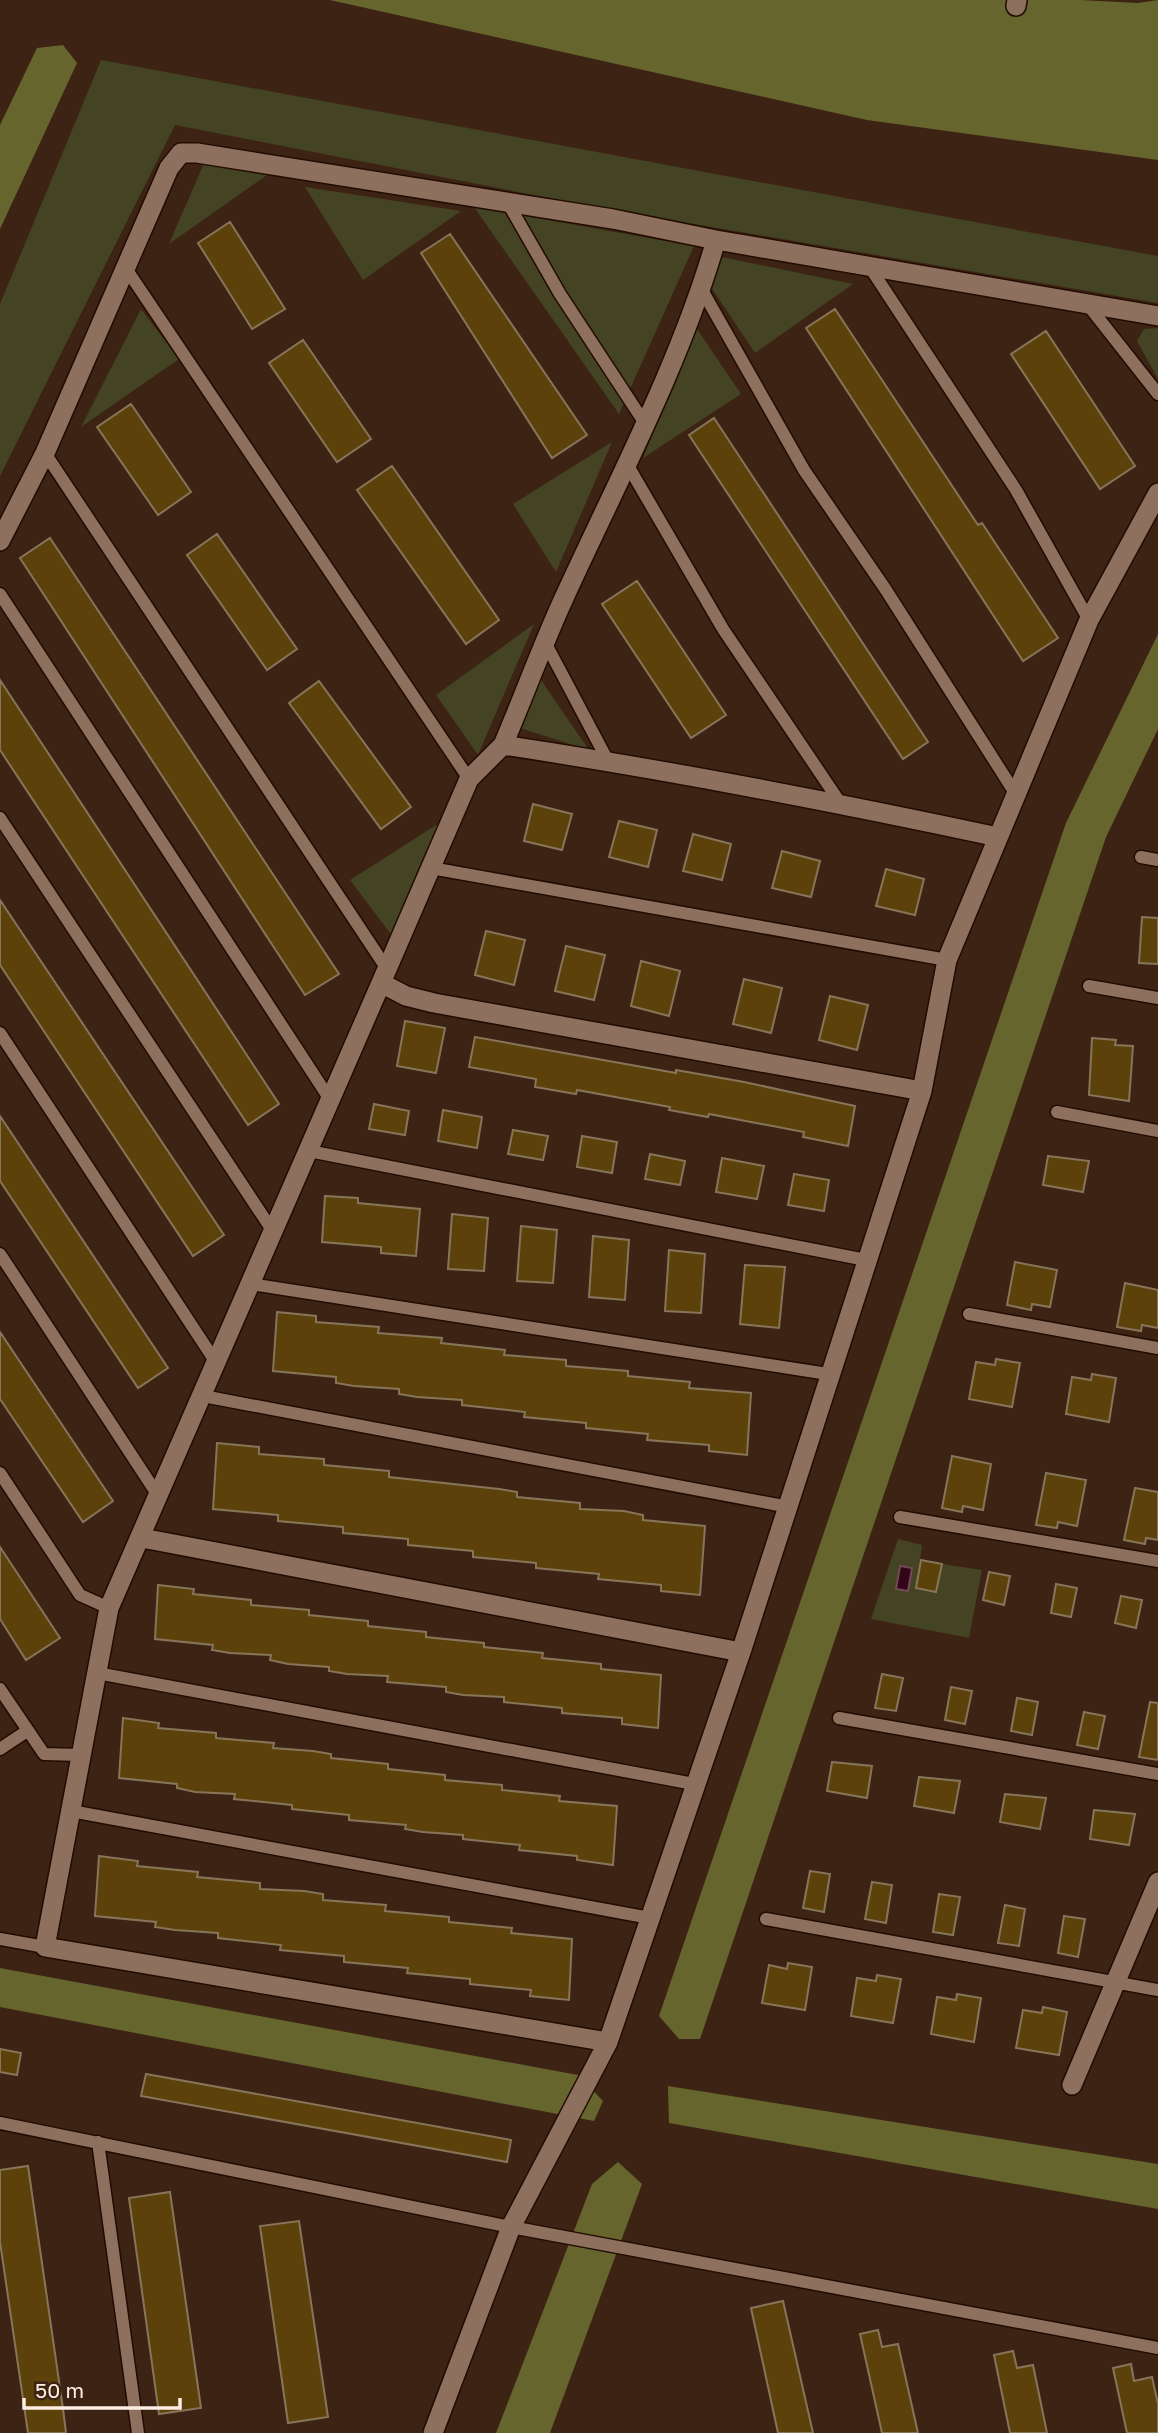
<svg xmlns="http://www.w3.org/2000/svg" width="1158" height="2433" viewBox="0 0 1158 2433" font-family="'Golos Text',sans-serif">
<style>
.green{fill:#444323}
.forest{fill:#67652e}
.water{fill:#330519;stroke:#704b56;stroke-width:2}
.building{fill:#5c410b;stroke:#87755a;stroke-width:2}
.lines{fill:none;stroke-linecap:round;stroke-linejoin:round}
.service-casing{stroke:#220c01;stroke-width:15}
.minor-casing{stroke:#220c01;stroke-width:22}
.service{stroke:#8e705f;stroke-width:12}
.minor{stroke:#8e705f;stroke-width:19}
</style>
<rect width="100%" height="100%" fill="#3c2314"/>
<path class="green" d="M 101,60 L 1158,256 L 1158,303 L 606,209 L 175,125 L 0,476 L 0,304 Z
M 204,163 L 267,175 L 169,244 Z
M 305,187 L 461,211 L 363,280 Z
M 474,207 L 694,246 L 619,414 Z
M 722,257 L 853,284 L 755,353 L 707,281 Z
M 141,309 L 179,359 L 81,427 Z
M 695,326 L 741,394 L 643,458 Z
M 1158,328 L 1158,379 L 1137,341 L 1144,329 Z
M 612,442 L 556,572 L 513,504 Z
M 534,624 L 478,755 L 436,695 Z
M 530,664 L 589,750 L 507,724 Z
M 455,813 L 396,941 L 350,880 Z
M 898,1539 L 922,1545 L 916,1588 L 936,1592 L 942,1564 L 982,1570 L 969,1638 L 871,1619 Z"/>
<path class="forest" d="M 330,0 L 1080,0 L 1138,3 L 1158,0 L 1158,160 L 867,120 Z
M 63,45 L 77,63 L 0,229 L 0,125 L 37,48 Z
M 1158,634 L 1158,729 L 1106,837 L 700,2039 L 679,2039 L 659,2016 L 1066,823 Z
M 0,1968 L 578,2075 L 603,2101 L 594,2121 L 0,2007 Z
M 668,2086 L 1158,2164 L 1158,2209 L 669,2123 Z
M 618,2162 L 642,2184 L 550,2433 L 496,2433 L 592,2184 Z"/>
<path class="water" d="M 900,1566 L 912,1568 L 908,1591 L 896,1589 Z"/>
<path class="building" d="M 230,222 L 285,309 L 252,329 L 198,243 Z
M 450,234 L 587,435 L 552,458 L 421,253 Z
M 835,309 L 978,525 L 982,523 L 1058,638 L 1023,661 L 806,328 Z
M 1046,331 L 1135,466 L 1100,489 L 1011,354 Z
M 303,340 L 371,439 L 337,462 L 269,363 Z
M 131,404 L 191,492 L 158,515 L 97,427 Z
M 714,418 L 928,742 L 903,759 L 689,435 Z
M 392,466 L 499,620 L 466,644 L 357,490 Z
M 217,534 L 297,649 L 267,670 L 187,555 Z
M 50,538 L 339,974 L 305,995 L 20,558 Z
M 637,581 L 726,715 L 691,738 L 602,604 Z
M 0,680 L 279,1104 L 248,1125 L 0,750 Z
M 319,681 L 411,807 L 381,829 L 289,703 Z
M 533,804 L 572,814 L 562,850 L 524,841 Z
M 619,821 L 657,830 L 648,867 L 609,857 Z
M 693,834 L 731,844 L 722,880 L 683,871 Z
M 782,851 L 820,861 L 811,897 L 772,888 Z
M 886,869 L 924,879 L 915,915 L 876,906 Z
M 0,900 L 224,1235 L 193,1256 L 0,965 Z
M 1142,917 L 1158,918 L 1158,964 L 1139,963 Z
M 486,931 L 525,940 L 514,985 L 475,975 Z
M 566,946 L 605,955 L 594,1000 L 555,991 Z
M 641,961 L 680,971 L 669,1016 L 631,1006 Z
M 744,979 L 782,988 L 771,1033 L 733,1024 Z
M 830,996 L 868,1005 L 857,1050 L 819,1040 Z
M 405,1021 L 445,1028 L 436,1073 L 397,1066 Z
M 475,1037 L 676,1073 L 676,1070 L 744,1082 L 855,1106 L 848,1146 L 803,1137 L 804,1132 L 709,1114 L 708,1117 L 669,1110 L 670,1107 L 577,1090 L 576,1094 L 535,1087 L 536,1079 L 469,1067 Z
M 1092,1038 L 1116,1040 L 1115,1045 L 1133,1046 L 1129,1101 L 1089,1095 Z
M 374,1104 L 409,1111 L 405,1135 L 369,1129 Z
M 443,1110 L 482,1117 L 477,1148 L 438,1141 Z
M 0,1116 L 168,1368 L 138,1388 L 0,1181 Z
M 513,1130 L 548,1136 L 543,1160 L 508,1154 Z
M 582,1136 L 617,1142 L 612,1173 L 577,1167 Z
M 650,1154 L 685,1161 L 680,1185 L 645,1179 Z
M 1048,1156 L 1089,1161 L 1083,1192 L 1043,1185 Z
M 722,1158 L 764,1166 L 757,1199 L 716,1192 Z
M 794,1174 L 829,1180 L 824,1211 L 788,1205 Z
M 325,1196 L 358,1198 L 358,1203 L 420,1209 L 416,1256 L 381,1253 L 381,1247 L 322,1242 Z
M 452,1214 L 488,1218 L 484,1271 L 448,1269 Z
M 521,1226 L 557,1230 L 553,1283 L 517,1281 Z
M 593,1236 L 629,1240 L 625,1300 L 589,1297 Z
M 669,1250 L 705,1254 L 701,1313 L 665,1311 Z
M 1015,1262 L 1057,1270 L 1050,1307 L 1032,1304 L 1031,1310 L 1007,1305 Z
M 745,1265 L 785,1267 L 779,1328 L 740,1324 Z
M 1125,1283 L 1158,1290 L 1158,1328 L 1142,1325 L 1141,1331 L 1117,1327 Z
M 277,1312 L 316,1316 L 316,1322 L 379,1327 L 378,1333 L 442,1338 L 441,1343 L 505,1350 L 504,1355 L 566,1360 L 566,1366 L 628,1371 L 628,1376 L 690,1382 L 689,1388 L 751,1393 L 747,1455 L 709,1451 L 709,1445 L 647,1440 L 648,1434 L 586,1428 L 586,1423 L 524,1417 L 525,1412 L 462,1405 L 462,1400 L 417,1397 L 399,1394 L 399,1389 L 354,1386 L 336,1383 L 336,1377 L 273,1371 Z
M 0,1332 L 113,1501 L 83,1522 L 0,1399 Z
M 996,1359 L 1020,1363 L 1012,1407 L 969,1399 L 976,1362 L 995,1365 Z
M 1092,1374 L 1116,1378 L 1109,1422 L 1066,1414 L 1072,1377 L 1091,1380 Z
M 217,1443 L 259,1447 L 259,1454 L 324,1459 L 324,1465 L 389,1471 L 389,1477 L 499,1489 L 517,1492 L 517,1497 L 580,1503 L 580,1509 L 624,1511 L 643,1515 L 643,1520 L 705,1526 L 700,1595 L 661,1591 L 661,1585 L 598,1579 L 599,1574 L 536,1568 L 536,1563 L 473,1557 L 473,1551 L 408,1545 L 408,1539 L 343,1533 L 343,1527 L 278,1521 L 278,1515 L 213,1509 Z
M 952,1456 L 991,1464 L 983,1510 L 963,1506 L 962,1512 L 942,1508 Z
M 1046,1473 L 1086,1480 L 1077,1526 L 1058,1522 L 1057,1528 L 1036,1525 Z
M 1135,1488 L 1158,1492 L 1158,1540 L 1146,1538 L 1145,1544 L 1124,1540 Z
M 0,1547 L 60,1638 L 26,1660 L 0,1619 Z
M 921,1560 L 942,1564 L 936,1592 L 916,1588 Z
M 989,1572 L 1010,1576 L 1004,1605 L 983,1600 Z
M 1056,1584 L 1077,1588 L 1071,1617 L 1051,1613 Z
M 158,1585 L 194,1589 L 193,1594 L 251,1600 L 251,1605 L 309,1610 L 309,1615 L 368,1621 L 368,1626 L 426,1632 L 426,1637 L 484,1643 L 484,1647 L 543,1653 L 542,1658 L 601,1664 L 601,1669 L 661,1675 L 658,1728 L 622,1724 L 622,1718 L 562,1713 L 562,1708 L 504,1702 L 504,1697 L 463,1695 L 446,1692 L 446,1687 L 387,1682 L 388,1676 L 347,1674 L 329,1671 L 329,1667 L 288,1664 L 270,1660 L 271,1655 L 230,1653 L 212,1650 L 213,1645 L 155,1639 Z
M 1121,1596 L 1142,1600 L 1136,1628 L 1115,1623 Z
M 882,1674 L 903,1678 L 896,1711 L 875,1708 Z
M 951,1687 L 972,1691 L 965,1724 L 945,1720 Z
M 1017,1698 L 1038,1702 L 1032,1735 L 1011,1731 Z
M 1150,1702 L 1158,1703 L 1158,1760 L 1139,1757 Z
M 1084,1712 L 1105,1716 L 1098,1749 L 1077,1745 Z
M 123,1718 L 159,1723 L 158,1728 L 216,1733 L 216,1738 L 274,1743 L 273,1748 L 313,1751 L 331,1754 L 331,1758 L 388,1764 L 388,1769 L 445,1775 L 445,1780 L 502,1785 L 502,1790 L 560,1796 L 559,1801 L 617,1806 L 613,1865 L 577,1860 L 577,1856 L 519,1850 L 520,1845 L 463,1839 L 463,1835 L 423,1832 L 405,1829 L 406,1825 L 349,1820 L 349,1815 L 292,1809 L 292,1805 L 234,1799 L 235,1794 L 195,1792 L 177,1788 L 177,1784 L 119,1778 Z
M 832,1762 L 872,1766 L 867,1798 L 827,1791 Z
M 919,1777 L 960,1781 L 954,1813 L 914,1806 Z
M 1005,1794 L 1046,1798 L 1040,1829 L 1000,1822 Z
M 1094,1810 L 1135,1814 L 1129,1845 L 1090,1839 Z
M 99,1856 L 138,1861 L 137,1866 L 198,1872 L 197,1877 L 260,1883 L 260,1889 L 304,1891 L 323,1894 L 323,1900 L 386,1905 L 385,1911 L 449,1917 L 449,1922 L 512,1928 L 511,1933 L 572,1939 L 569,2000 L 530,1996 L 531,1990 L 470,1984 L 470,1979 L 407,1973 L 408,1968 L 344,1962 L 344,1956 L 280,1950 L 281,1945 L 218,1938 L 218,1933 L 175,1930 L 155,1927 L 156,1922 L 95,1916 Z
M 810,1871 L 830,1874 L 824,1912 L 803,1908 Z
M 872,1882 L 892,1885 L 886,1923 L 865,1919 Z
M 939,1894 L 960,1897 L 953,1935 L 933,1932 Z
M 1005,1905 L 1025,1909 L 1019,1946 L 998,1943 Z
M 1064,1916 L 1085,1919 L 1078,1957 L 1058,1953 Z
M 788,1963 L 812,1967 L 805,2010 L 762,2003 L 769,1965 L 787,1969 Z
M 877,1975 L 901,1979 L 893,2023 L 851,2016 L 857,1978 L 876,1981 Z
M 957,1994 L 981,1998 L 974,2042 L 931,2034 L 937,1997 L 956,2000 Z
M 1043,2007 L 1067,2012 L 1059,2055 L 1016,2048 L 1023,2010 L 1042,2013 Z
M 0,2049 L 21,2053 L 17,2075 L 0,2072 Z
M 146,2074 L 511,2140 L 507,2162 L 141,2096 Z
M 28,2166 L 63,2409 L 66,2433 L 28,2433 L 0,2242 L 0,2170 Z
M 170,2192 L 201,2408 L 159,2414 L 129,2198 Z
M 299,2221 L 328,2417 L 288,2423 L 260,2226 Z
M 783,2301 L 813,2433 L 778,2433 L 751,2308 Z
M 878,2330 L 882,2347 L 898,2344 L 918,2433 L 882,2433 L 860,2334 Z
M 1013,2351 L 1017,2368 L 1033,2365 L 1047,2433 L 1010,2433 L 994,2355 Z
M 1131,2364 L 1134,2381 L 1152,2377 L 1158,2404 L 1158,2433 L 1127,2433 L 1113,2368 Z"/>
<g class="lines">
<defs>
<path id="service" d="M 503,204 L 509,205 L 560,294 L 644,422
M 869,266 L 1016,490 L 1089,620
M 125,267 L 469,779
M 702,290 L 804,470 L 886,590 L 1015,793
M 1088,305 L 1158,394
M 45,453 L 387,969
M 627,464 L 723,629 L 841,804
M 0,594 L 331,1101
M 546,644 L 608,761
M 0,818 L 274,1233
M 1141,857 L 1158,860
M 431,868 L 947,960
M 1089,986 L 1158,998
M 0,1033 L 217,1364
M 1057,1112 L 1158,1131
M 309,1151 L 866,1260
M 0,1254 L 159,1497
M 251,1284 L 828,1374
M 969,1314 L 1158,1348
M 203,1396 L 789,1507
M 0,1473 L 80,1595 L 109,1608
M 900,1517 L 1158,1561
M 97,1673 L 694,1784
M 0,1689 L 44,1754 L 81,1755
M 839,1718 L 1158,1774
M 0,1749 L 27,1731
M 71,1811 L 650,1918
M 766,1919 L 1158,1990
M 0,1939 L 45,1947
M 0,2123 L 511,2227 L 1158,2348
M 98,2142 L 138,2433"/>
<path id="minor" d="M 1016,6 L 1017,0
M 716,240 C 681,362 617,482 564,598 C 542,646 524,696 503,745 C 669,770 834,802 998,837
M 0,541 L 45,453 L 169,168 L 181,153 L 197,153 L 613,219 L 716,240 L 1158,316
M 503,745 L 469,779 L 381,983 L 406,996 L 434,1003 L 922,1091
M 381,983 L 109,1608 L 45,1947 L 608,2042
M 142,1538 L 741,1652 L 922,1091 L 947,960 L 1089,620 L 1158,493
M 1072,2085 L 1158,1882
M 433,2433 L 511,2227 L 608,2042 L 741,1652"/>
</defs>
<use href="#service" class="service-casing"/>
<use href="#minor" class="minor-casing"/>
<use href="#service" class="service"/>
<use href="#minor" class="minor"/>
</g>
<path d="M24 2398v10h156v-10" fill="none" stroke="#feede3" stroke-width="3.5"/>
<text x="35" y="2398" font-size="21" fill="#feede3" stroke="#3c2314" stroke-width="5" paint-order="stroke">50 m</text>
</svg>
